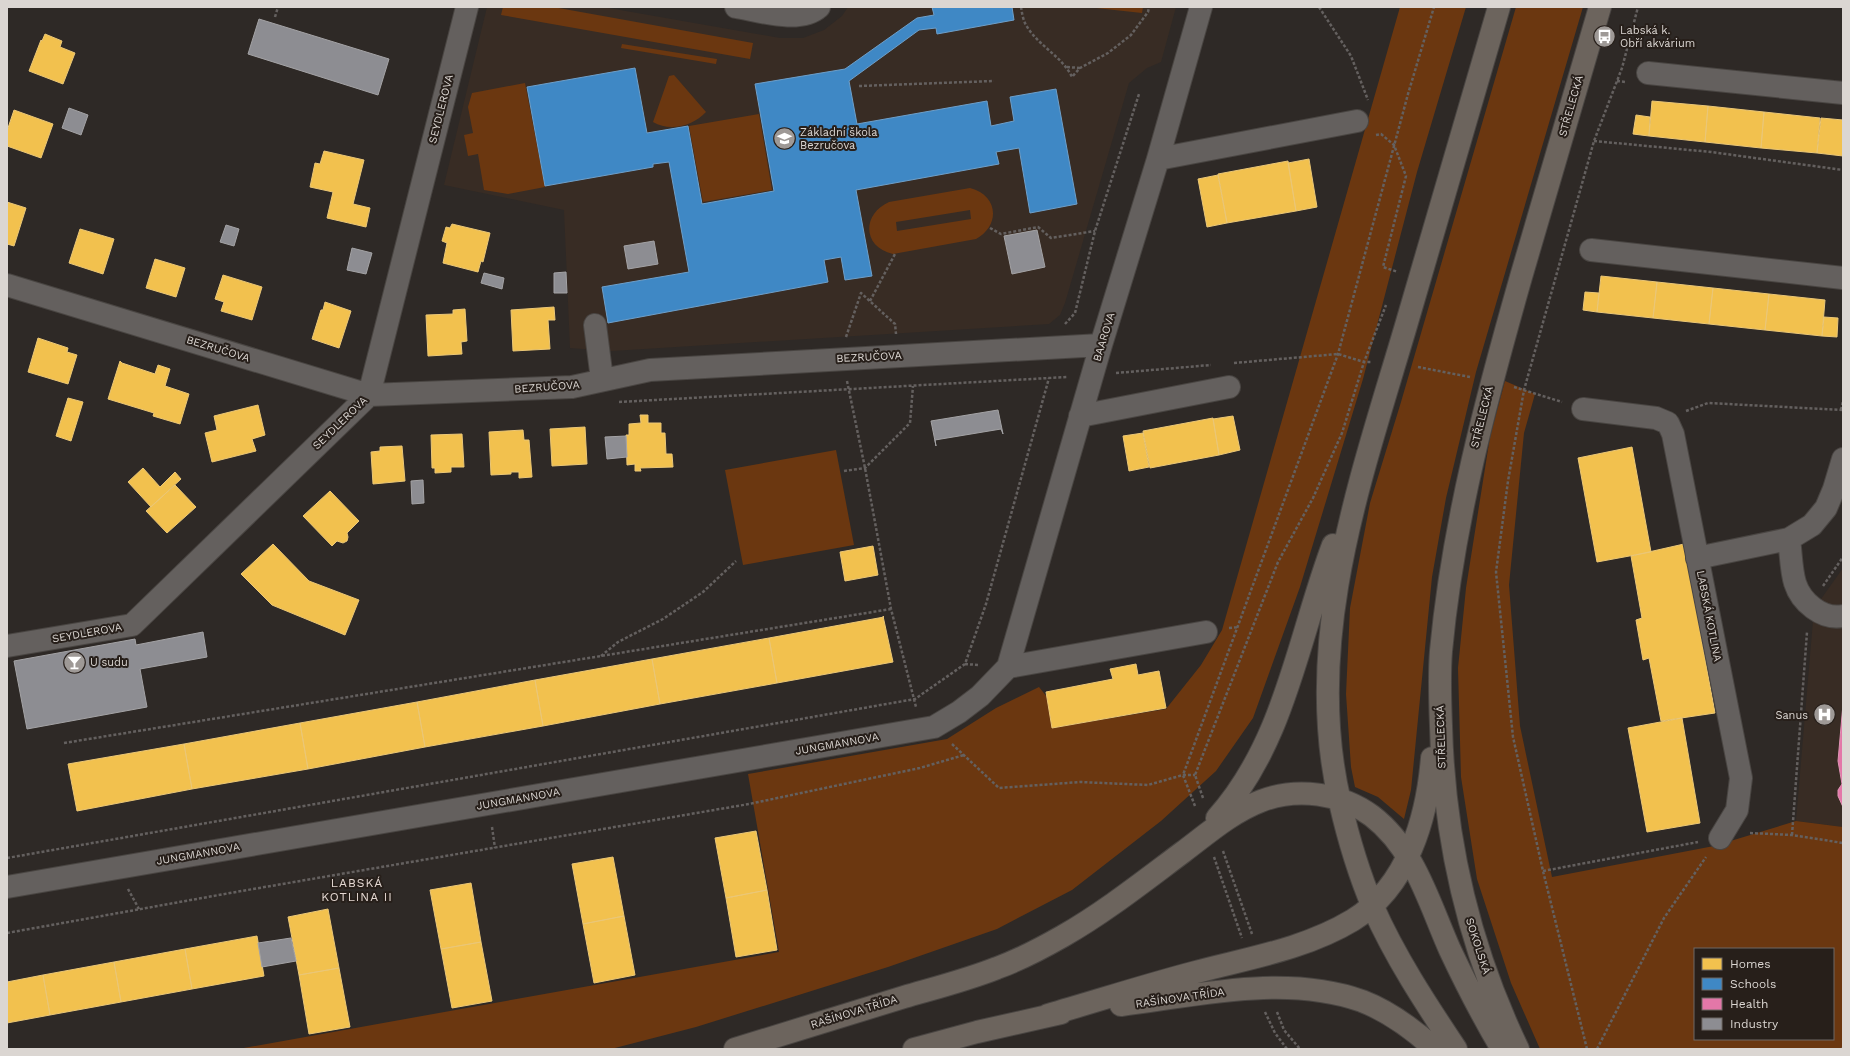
<svg xmlns="http://www.w3.org/2000/svg" width="1850" height="1056" viewBox="0 0 1850 1056" font-family="'Work Sans',sans-serif">
<style>
.built{fill:#382c24}
.green{fill:#6b3710;fill-rule:evenodd}
.homes{fill:#f2c14e;stroke:#ebc776}
.schools{fill:#3f88c5;stroke:#6e9fc9}
.health{fill:#e377a8;stroke:#e194b5}
.industry{fill:#8d8d92;stroke:#a4a3a5}
.lines{fill:none;stroke-linecap:round;stroke-linejoin:round}
.minor-casing{stroke:#494542;stroke-width:24}
.major-casing{stroke:#494542;stroke-width:24}
.path{stroke:#64605f;stroke-width:2.5;stroke-dasharray:3 2;stroke-linecap:butt}
.minor{stroke:#64605e;stroke-width:22}
.major{stroke:#6c645d;stroke-width:22}
.labels{text-anchor:middle;dominant-baseline:central;stroke-width:4;stroke-linejoin:round;paint-order:stroke}
.poi-label{font-size:11px;fill:#dbd6d2;stroke:#271f1a;text-anchor:start}
.street-label{font-size:11px;fill:#dbd6d2;stroke:#271f1a}
.neighbourhood-label{font-size:12px;letter-spacing:1px;fill:#e5d9d3;stroke:#271f1a}
</style>
<rect width="100%" height="100%" fill="#2e2926"/>
<path class="built" d="M 487,7 L 603,7 L 780,38 L 803,38 L 824,30 L 842,16 L 848,7 L 1176,7 L 1161,62 L 1147,68 L 1129,83 L 1065,303 L 1060,315 L 1049,324 L 612,351 L 570,348 L 564,210 L 444,185 Z
M 1843,568 L 1843,827 L 1796,821 L 1814,609 Z"/>
<path class="green" d="M 503,7 L 553,7 L 753,43 L 750,59 L 501,15 Z
M 1087,7 L 1143,7 L 1142,13 Z
M 1400,7 L 1466,7 L 1417,172 L 1363,379 L 1300,587 L 1253,718 L 1216,771 L 1161,821 L 1072,890 L 997,929 L 888,967 L 696,1027 L 611,1049 L 238,1049 L 779,952 L 748,774 L 947,739 L 996,708 L 1039,687 L 1047,697 L 1052,728 L 1166,709 L 1201,665 L 1222,630 Z
M 1516,7 L 1583,7 L 1476,372 L 1446,498 L 1432,577 L 1411,790 L 1404,819 L 1378,797 L 1355,787 L 1351,767 L 1346,694 L 1350,608 L 1370,503 L 1401,402 Z
M 622,44 L 717,59 L 716,64 L 621,48 Z
M 674,75 L 706,112 C 693,126 670,132 653,122 L 669,76 Z
M 525,83 L 545,187 L 508,194 L 484,190 L 478,154 L 468,156 L 464,135 L 473,133 L 468,107 L 472,93 Z
M 759,114 L 772,190 L 703,202 L 689,126 Z
M 970,188 C 998,195 1001,225 976,239 L 893,254 C 862,247 862,214 889,202 ZM 970,210 L 971,219 L 897,231 L 896,222 Z
M 1505,381 L 1535,394 L 1524,433 L 1509,585 L 1520,726 L 1552,877 L 1714,846 L 1796,821 L 1843,827 L 1843,1049 L 1540,1049 L 1511,983 L 1477,879 L 1461,777 L 1458,668 L 1466,588 L 1490,437 ZM 1695,949 L 1833,949 L 1833,1039 L 1695,1039 Z
M 836,450 L 854,545 L 743,565 L 725,470 Z"/>
<path class="homes" d="M 45,34 L 62,41 L 60,47 L 75,53 L 63,84 L 29,71 L 41,40 L 42,41 Z
M 1652,101 L 1708,106 L 1705,142 L 1649,136 Z
M 1708,106 L 1764,112 L 1761,148 L 1705,142 Z
M 14,110 L 53,124 L 41,158 L 7,146 L 7,131 Z
M 1764,112 L 1820,118 L 1817,153 L 1761,148 Z
M 1636,115 L 1650,117 L 1649,136 L 1633,134 Z
M 1821,118 L 1843,120 L 1843,156 L 1817,153 Z
M 324,151 L 364,160 L 353,204 L 370,208 L 366,227 L 327,218 L 333,192 L 310,187 L 315,163 L 320,164 Z
M 1309,159 L 1317,207 L 1296,211 L 1288,163 Z
M 1288,161 L 1296,211 L 1227,223 L 1218,174 Z
M 1218,175 L 1227,223 L 1207,227 L 1198,179 Z
M 7,202 L 26,208 L 14,246 L 7,244 Z
M 452,224 L 490,233 L 483,262 L 481,261 L 478,272 L 443,263 L 447,243 L 442,241 L 446,227 L 450,228 Z
M 80,229 L 114,239 L 103,274 L 69,263 Z
M 155,259 L 185,268 L 176,297 L 146,288 Z
M 223,275 L 262,287 L 252,320 L 221,311 L 224,302 L 215,299 Z
M 1601,276 L 1657,282 L 1653,318 L 1597,312 Z
M 1657,282 L 1713,288 L 1709,324 L 1653,318 Z
M 1713,288 L 1769,294 L 1765,330 L 1709,324 Z
M 1585,292 L 1599,293 L 1597,312 L 1583,310 Z
M 1769,294 L 1825,300 L 1822,336 L 1765,330 Z
M 325,302 L 351,311 L 339,348 L 312,339 L 321,310 L 323,310 Z
M 554,307 L 555,320 L 548,320 L 550,349 L 513,351 L 511,310 Z
M 465,309 L 467,341 L 461,342 L 462,354 L 428,356 L 426,315 L 453,314 L 453,310 Z
M 1824,317 L 1838,318 L 1837,337 L 1822,336 Z
M 38,338 L 68,348 L 67,352 L 77,355 L 68,384 L 28,372 Z
M 120,361 L 122,363 L 155,374 L 158,365 L 170,369 L 165,386 L 189,394 L 180,424 L 153,416 L 154,413 L 108,399 Z
M 68,398 L 83,402 L 71,441 L 56,436 Z
M 258,405 L 265,435 L 252,439 L 256,451 L 212,462 L 205,433 L 217,430 L 214,416 Z
M 640,415 L 648,415 L 648,423 L 661,423 L 661,433 L 665,433 L 666,454 L 672,454 L 673,467 L 640,468 L 641,471 L 635,471 L 635,464 L 627,465 L 626,435 L 629,435 L 629,424 L 641,423 Z
M 1233,416 L 1240,450 L 1219,455 L 1213,419 Z
M 1213,418 L 1219,455 L 1150,468 L 1143,431 Z
M 585,427 L 587,464 L 552,466 L 550,429 Z
M 523,430 L 524,440 L 529,440 L 532,477 L 519,478 L 519,472 L 511,472 L 511,474 L 491,475 L 489,432 Z
M 1143,433 L 1149,467 L 1129,471 L 1123,436 Z
M 462,434 L 464,467 L 451,467 L 451,472 L 435,473 L 435,468 L 432,468 L 431,435 Z
M 402,446 L 405,481 L 373,484 L 371,452 L 380,451 L 380,447 Z
M 1632,447 L 1651,552 L 1597,562 L 1578,458 Z
M 143,468 L 160,487 L 175,472 L 181,479 L 151,507 L 128,482 Z
M 175,485 L 196,507 L 167,533 L 146,511 Z
M 330,491 L 359,521 L 347,533 L 348,537 L 347,541 L 343,543 L 337,541 L 332,546 L 303,516 Z
M 273,544 L 309,581 L 359,600 L 345,635 L 272,605 L 241,574 Z
M 1684,544 L 1715,713 L 1661,721 L 1649,658 L 1643,660 L 1636,620 L 1642,618 L 1631,556 Z
M 873,546 L 878,575 L 845,581 L 840,552 Z
M 883,616 L 893,662 L 777,683 L 769,638 L 884,617 Z
M 769,638 L 777,683 L 660,704 L 652,659 Z
M 652,659 L 660,704 L 543,726 L 535,680 Z
M 1136,664 L 1138,675 L 1159,671 L 1166,708 L 1052,728 L 1046,692 L 1113,679 L 1110,669 Z
M 535,680 L 543,726 L 425,747 L 417,702 Z
M 417,702 L 425,747 L 308,769 L 300,723 Z
M 1682,718 L 1700,823 L 1647,832 L 1628,728 Z
M 300,723 L 308,769 L 192,789 L 184,744 Z
M 184,744 L 192,789 L 77,811 L 68,764 Z
M 756,831 L 767,890 L 726,898 L 715,838 Z
M 613,857 L 624,916 L 583,924 L 572,864 Z
M 471,883 L 481,942 L 441,949 L 430,890 Z
M 767,890 L 777,950 L 736,957 L 726,898 Z
M 328,909 L 339,968 L 299,975 L 288,917 Z
M 624,916 L 635,975 L 594,983 L 583,924 Z
M 257,936 L 264,976 L 192,989 L 185,949 Z
M 481,942 L 492,1001 L 452,1008 L 441,949 Z
M 185,949 L 192,989 L 121,1002 L 114,962 Z
M 114,962 L 121,1002 L 50,1015 L 43,975 Z
M 339,968 L 350,1027 L 309,1034 L 299,975 Z
M 43,975 L 50,1015 L 7,1023 L 7,982 Z"/>
<path class="schools" d="M 932,7 L 1012,7 L 1014,20 L 937,34 L 936,28 L 919,30 L 849,81 L 857,124 L 987,101 L 991,126 L 1014,121 L 1010,97 L 1056,89 L 1077,204 L 1030,213 L 1019,148 L 996,152 L 999,164 L 856,190 L 872,276 L 845,280 L 841,257 L 824,260 L 828,282 L 608,323 L 602,287 L 689,272 L 669,162 L 653,164 L 653,167 L 545,186 L 527,87 L 635,68 L 647,133 L 688,126 L 702,204 L 774,191 L 755,84 L 845,69 L 917,18 L 934,15 Z"/>
<path class="health" d="M 1843,704 L 1843,807 L 1838,796 L 1838,790 L 1842,784 L 1838,761 Z"/>
<path class="industry" d="M 259,19 L 389,59 L 378,95 L 248,54 Z
M 69,108 L 88,115 L 81,135 L 62,128 Z
M 226,225 L 239,229 L 234,246 L 220,242 Z
M 1037,230 L 1045,267 L 1012,274 L 1004,236 Z
M 654,241 L 658,264 L 628,269 L 624,246 Z
M 352,248 L 372,253 L 366,274 L 347,270 Z
M 566,272 L 567,293 L 554,293 L 554,273 Z
M 484,273 L 504,278 L 502,289 L 481,283 Z
M 998,410 L 1003,434 L 1001,429 L 935,440 L 936,446 L 931,421 Z
M 626,436 L 627,457 L 607,459 L 605,437 Z
M 423,480 L 424,503 L 412,504 L 411,481 Z
M 203,632 L 207,657 L 140,669 L 147,707 L 27,729 L 14,661 L 135,639 L 136,645 Z
M 291,938 L 296,961 L 262,967 L 258,943 Z"/>
<g class="lines">
<defs>
<path id="minor" d="M 736,7 C 760,11 800,24 819,7
M 1648,73 L 1843,93
M 1158,159 L 1357,121
M 1591,250 L 1843,278
M 7,285 L 369,395 L 572,387 L 650,370 L 1101,345
M 595,325 L 602,379
M 1583,409 L 1656,418 L 1668,423 L 1673,434 L 1741,778 L 1737,810 L 1720,838
M 1080,416 L 1229,387
M 1789,539 C 1791,553 1791,570 1795,583 C 1801,602 1822,620 1843,616
M 1697,558 L 1789,539 L 1812,525 L 1826,508 L 1834,489 L 1843,459
M 7,646 L 132,625 L 369,395 L 467,7
M 1008,667 L 1206,632
M 7,887 L 934,727 L 959,712 L 980,696 L 1008,667 L 1101,345 L 1158,159 L 1201,7"/>
<path id="major" d="M 1217,818 C 1285,742 1298,638 1333,545
M 1121,1005 C 1199,995 1286,974 1362,1001 C 1388,1011 1414,1030 1435,1049
M 1048,1015 C 1097,1001 1146,985 1196,972 C 1249,958 1305,949 1353,920 C 1408,886 1427,818 1432,758
M 735,1049 C 791,1032 848,1014 904,997 C 935,988 967,980 997,968 C 1019,960 1042,948 1063,936 C 1105,912 1144,881 1183,852 C 1207,834 1232,812 1261,801 C 1297,787 1341,793 1372,816 C 1415,849 1429,903 1450,950 C 1466,984 1483,1017 1502,1049
M 914,1049 L 977,1032 L 1061,1013
M 1456,1049 C 1426,1004 1395,957 1373,907 C 1359,874 1348,837 1340,802 C 1302,642 1360,481 1405,329 C 1436,221 1468,114 1499,7
M 1518,1049 C 1469,947 1444,840 1441,726 C 1440,701 1439,676 1441,651 C 1453,522 1486,400 1521,277 C 1548,187 1574,97 1600,7"/>
</defs>
<use href="#minor" class="minor-casing"/>
<use href="#major" class="major-casing"/>
<path class="path" d="M 1021,7 C 1022,13 1023,20 1026,25 C 1038,46 1062,56 1072,77 L 1080,68 L 1108,53 L 1131,35 L 1148,12 L 1149,7
M 1319,7 L 1351,56 L 1368,100
M 275,17 L 278,7
M 1067,67 L 1080,68
M 1617,81 L 1626,82
M 859,86 L 994,81
M 1376,135 L 1381,134 L 1394,145 L 1406,176 L 1383,267 L 1398,272
M 1594,141 L 1711,152 L 1843,170
M 990,228 L 1001,234 L 1038,227 L 1051,238 L 1095,231
M 870,301 L 895,254
M 1065,324 L 1075,313 L 1095,231 L 1139,94
M 846,337 L 861,293 L 895,324 L 896,334
M 1234,363 L 1338,354 L 1364,362 L 1371,362
M 1418,367 L 1470,377
M 1116,373 L 1211,365
M 847,381 L 865,468 L 891,609 L 916,707
M 1514,387 L 1562,402
M 619,402 L 1067,377
M 1841,410 L 1843,401
M 1686,411 L 1708,403 L 1843,410
M 844,471 L 865,468 L 910,423 L 913,386
M 1823,586 L 1843,557
M 1229,628 L 1239,627
M 601,656 L 618,642 L 663,619 L 703,592 L 736,561
M 965,664 L 978,665
M 64,743 L 891,609
M 952,744 L 999,788 L 1080,782 L 1148,785 L 1183,775 L 1195,775
M 1203,798 L 1195,775 L 1278,562 L 1313,498 L 1342,433 L 1364,362 L 1386,305
M 1195,806 L 1183,775 L 1338,354 L 1408,94 L 1434,7
M 492,827 L 495,848
M 1750,833 L 1792,835 L 1843,843
M 1792,835 L 1807,632
M 1223,851 L 1252,934
M 1214,857 L 1242,938
M 7,858 L 915,699 L 965,664 L 986,604 L 1049,378
M 1543,871 L 1698,842
M 128,889 L 139,909
M 7,933 L 230,893 L 749,804 L 920,768 L 964,755
M 1265,1012 L 1275,1033 L 1287,1049
M 1277,1012 L 1284,1030 L 1300,1049
M 1587,1049 L 1543,871 L 1513,737 L 1496,572 L 1508,481 L 1524,390 L 1594,141 L 1622,68 L 1638,7
M 1597,1049 L 1664,918 L 1706,857
M 1842,1049 L 1843,1048"/>
<use href="#minor" class="minor"/>
<use href="#major" class="major"/>
</g>
<defs>
<symbol id="bus-disc" viewBox="-11 -11 22 22"><circle r="9.5" fill="#9e9996" stroke="#271f1a"/><path d="M-5-6H5V4H4V6H2V4H-2V6H-4V4H-5ZM-3.5-4V0h7V-4ZM-3.5 1.2v1.5H-2V1.2ZM2 1.2v1.5H3.5V1.2Z" fill="#fff"/></symbol>
<symbol id="school-disc" viewBox="-11 -11 22 22"><circle r="9.5" fill="#9e9996" stroke="#271f1a"/><path d="M0-5L7-2L0 1L-7-2ZM-4 1L0 2.5L4 1V4Q0 6-4 4Z" fill="#fff"/></symbol>
<symbol id="bar-disc" viewBox="-11 -11 22 22"><circle r="9.5" fill="#9e9996" stroke="#271f1a"/><path d="M-6-5H6L.8 .8V4.5H3.5V6h-7V4.5H-.8V.8Z" fill="#fff"/></symbol>
<symbol id="hospital-disc" viewBox="-11 -11 22 22"><circle r="9.5" fill="#9e9996" stroke="#271f1a"/><path d="M-5-5h3v3.5h4V-5h3V5h-3V1.5h-4V5h-3Z" fill="#fff"/></symbol>
</defs>
<g fill-rule="evenodd">
<use href="#bus-disc" x="1592" y="24" width="25" height="25"/>
<use href="#school-disc" x="772" y="126" width="25" height="25"/>
<use href="#bar-disc" x="62" y="650" width="25" height="25"/>
<use href="#hospital-disc" x="1812" y="702" width="25" height="25"/>
</g>
<g class="labels">
<g class="poi-label">
<text x="1620" y="30">Labská k.<tspan x="1620" dy="13">Obří akvárium</tspan></text>
<text x="800" y="132">Základní škola<tspan x="800" dy="13">Bezručova</tspan></text>
<text x="90" y="662">U sudu</text>
<text x="1808" y="715" text-anchor="end">Sanus</text>
</g>
<g class="street-label">
<text transform="translate(1571 106) rotate(-74)">STŘELECKÁ</text>
<text transform="translate(441 109) rotate(-76)">SEYDLEROVA</text>
<text transform="translate(1104 337) rotate(-73)">BAAROVA</text>
<text transform="translate(218 349) rotate(17)">BEZRUČOVA</text>
<text transform="translate(869 357) rotate(-3)">BEZRUČOVA</text>
<text transform="translate(547 387) rotate(-4)">BEZRUČOVA</text>
<text transform="translate(1482 417) rotate(-76)">STŘELECKÁ</text>
<text transform="translate(340 423) rotate(-44)">SEYDLEROVA</text>
<text transform="translate(1709 616) rotate(79)">LABSKÁ KOTLINA</text>
<text transform="translate(87 633) rotate(-10)">SEYDLEROVA</text>
<text transform="translate(1441 737) rotate(-92)">STŘELECKÁ</text>
<text transform="translate(837 744) rotate(-10)">JUNGMANNOVA</text>
<text transform="translate(518 799) rotate(-10)">JUNGMANNOVA</text>
<text transform="translate(198 854) rotate(-10)">JUNGMANNOVA</text>
<text transform="translate(1478 946) rotate(72)">SOKOLSKÁ</text>
<text transform="translate(1180 998) rotate(-8)">RAŠÍNOVA TŘÍDA</text>
<text transform="translate(854 1012) rotate(-17)">RAŠÍNOVA TŘÍDA</text>
</g>
<g class="neighbourhood-label">
<text x="357" y="883">LABSKÁ<tspan x="357" dy="14">KOTLINA II</tspan></text>
</g>
</g>
<rect width="1850" height="1056" fill="none" stroke="#dbd6d2" stroke-width="16"/>
<rect x="1694" y="948" width="140" height="92" fill="#271f1a" stroke="#6f6864"/>
<rect x="1702" y="958" width="20" height="12" fill="#f2c14e" stroke="#6f6864"/>
<text x="1730" y="968" font-size="12" fill="#dbd6d2">Homes</text>
<rect x="1702" y="978" width="20" height="12" fill="#3f88c5" stroke="#6f6864"/>
<text x="1730" y="988" font-size="12" fill="#dbd6d2">Schools</text>
<rect x="1702" y="998" width="20" height="12" fill="#e377a8" stroke="#6f6864"/>
<text x="1730" y="1008" font-size="12" fill="#dbd6d2">Health</text>
<rect x="1702" y="1018" width="20" height="12" fill="#8d8d92" stroke="#6f6864"/>
<text x="1730" y="1028" font-size="12" fill="#dbd6d2">Industry</text>
</svg>
